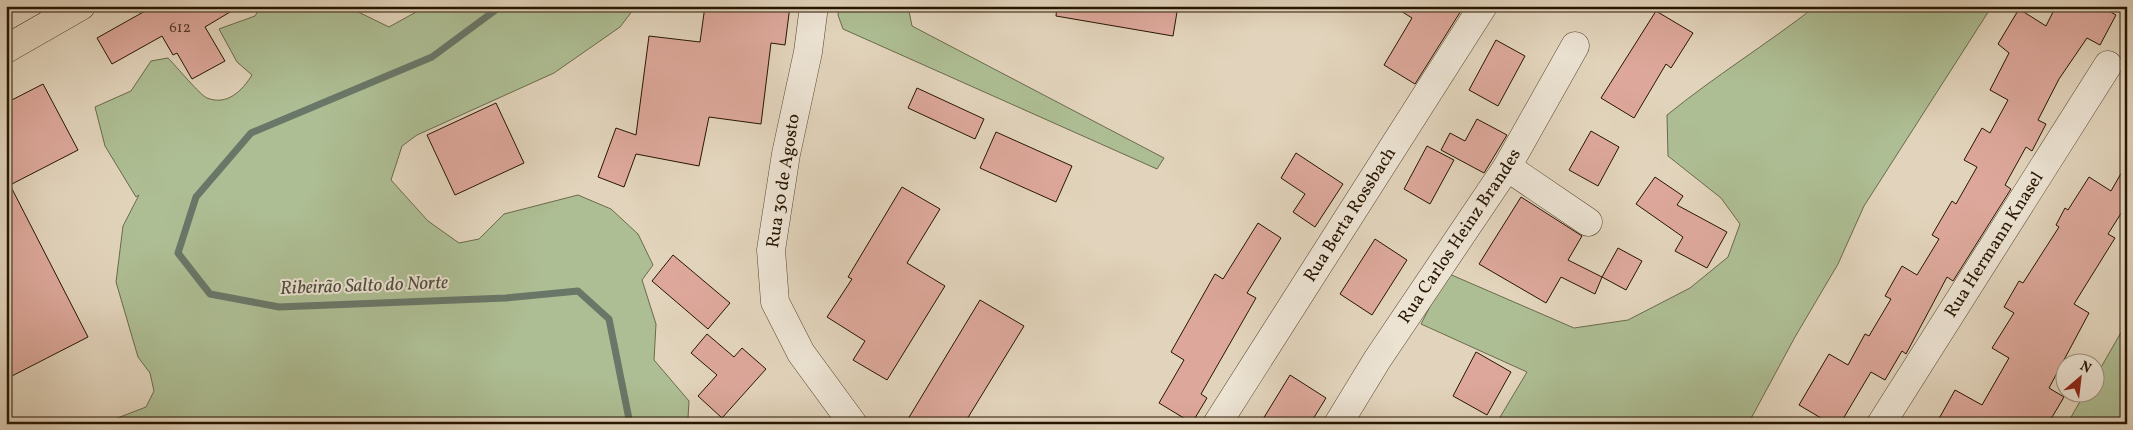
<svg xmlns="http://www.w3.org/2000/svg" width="2133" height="430" viewBox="0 0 2133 430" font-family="Vollkorn,serif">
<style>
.green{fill:#aebe94;stroke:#6a6a4a}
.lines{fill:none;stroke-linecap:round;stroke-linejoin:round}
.stream{stroke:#697768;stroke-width:7}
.building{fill:#dda89b;stroke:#271500}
.minor-casing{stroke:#56452f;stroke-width:29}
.major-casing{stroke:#271500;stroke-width:29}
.minor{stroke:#ece3d3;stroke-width:28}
.major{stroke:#e2d4bc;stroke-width:28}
.labels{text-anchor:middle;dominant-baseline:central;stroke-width:4;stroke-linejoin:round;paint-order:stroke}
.number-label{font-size:15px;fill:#543a27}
.street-label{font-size:18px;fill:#271500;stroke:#ece3d3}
.water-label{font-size:19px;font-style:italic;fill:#4e4e3d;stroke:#ece3d3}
</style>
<rect width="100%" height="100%" fill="#e2d4bc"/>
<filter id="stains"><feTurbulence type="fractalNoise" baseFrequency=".004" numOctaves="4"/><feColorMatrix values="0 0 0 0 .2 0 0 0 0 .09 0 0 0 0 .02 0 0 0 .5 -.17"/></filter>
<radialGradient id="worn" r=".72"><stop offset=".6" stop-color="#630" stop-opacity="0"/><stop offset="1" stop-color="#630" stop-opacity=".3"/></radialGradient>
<path class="green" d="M 261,6 L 346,6 L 389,27 L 427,6 L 636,6 L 620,27 L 554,73 L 417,135 L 402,146 L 391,180 L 428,221 L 459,243 L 479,239 L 504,214 L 578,195 L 611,209 L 638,234 L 653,265 L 642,280 L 656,324 L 654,360 L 689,401 L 688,418 L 692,424 L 102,424 L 146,407 L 154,391 L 150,373 L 138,357 L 116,282 L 123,226 L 139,195 L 136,197 L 105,146 L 95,107 L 131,91 L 151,61 L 168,58 C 176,66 200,95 207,98 C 227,106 242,91 252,75 L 237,62 L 219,29 L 255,16 Z
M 839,6 L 908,6 L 912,26 L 1164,158 L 1157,169 L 843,29 L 838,15 Z
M 1816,6 L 1992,6 L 1864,206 L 1838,264 L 1795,337 L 1748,424 L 1496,424 L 1527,372 L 1421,324 L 1447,273 L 1574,328 L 1628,320 L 1690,288 L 1728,257 L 1740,224 L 1721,198 L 1668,156 L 1667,115 C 1715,76 1767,44 1816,6 Z
M 2127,322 L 2127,424 L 2067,424 L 2085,393 L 2096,392 L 2096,376 Z"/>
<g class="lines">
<path class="stream" d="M 501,6 L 432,57 L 251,133 L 196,197 L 178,253 L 210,294 L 279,307 L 506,298 L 578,291 L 609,319 L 630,424"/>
</g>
<path class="building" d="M 154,6 L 240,6 L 205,27 L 225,61 L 192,79 L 177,53 L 173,55 L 162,36 L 112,64 L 97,38 Z
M 705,6 L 790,6 L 785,45 L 771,43 L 761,124 L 709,117 L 699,166 L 636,154 L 624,187 L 598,177 L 616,128 L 636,135 L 649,36 L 700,42 Z
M 1057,6 L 1178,6 L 1173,36 L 1056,16 Z
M 1393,6 L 1464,6 L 1415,84 L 1384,65 L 1412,18 Z
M 2056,6 L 2100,6 L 2116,15 L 2100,45 L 2087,38 L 2059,79 L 2038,120 L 2046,124 L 2032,151 L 2026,147 L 2005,185 L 2011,189 L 1953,281 L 1947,277 L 1906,354 L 1902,351 L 1885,380 L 1871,372 L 1840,424 L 1831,424 L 1799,405 L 1829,354 L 1848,365 L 1865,334 L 1869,336 L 1891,299 L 1885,296 L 1902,266 L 1917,275 L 1939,239 L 1932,235 L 1952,201 L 1956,204 L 1977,167 L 1964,160 L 1982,128 L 1990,133 L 2008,100 L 1990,90 L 2009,53 L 1998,44 L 2019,9 L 2046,26 Z
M 1656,11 L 1693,33 L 1671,68 L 1666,64 L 1634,118 L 1601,98 Z
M 1496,40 L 1525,56 L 1498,106 L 1469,90 Z
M 43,84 L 78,150 L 10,185 L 88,337 L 6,379 L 6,103 Z
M 917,88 L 984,119 L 975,139 L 908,108 Z
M 496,103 L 524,163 L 455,195 L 427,135 Z
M 1477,119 L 1507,135 L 1484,173 L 1441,150 L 1450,133 L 1465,141 Z
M 1591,131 L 1619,147 L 1598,186 L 1569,170 Z
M 996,132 L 1072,166 L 1056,202 L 980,168 Z
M 1427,146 L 1454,160 L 1430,204 L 1404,189 Z
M 1296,153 L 1343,184 L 1315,227 L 1293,212 L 1305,194 L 1281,178 Z
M 2127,163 L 2127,204 L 2108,234 L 2115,238 L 2074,304 L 2089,313 L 2049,388 L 2064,397 L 2048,424 L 1936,424 L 1955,390 L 1982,405 L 2009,358 L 1992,348 L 2014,313 L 2004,307 L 2019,281 L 2023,283 L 2059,227 L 2056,225 L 2065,208 L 2068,210 L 2089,177 L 2111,191 Z
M 1655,177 L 1683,196 L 1677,205 L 1727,232 L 1707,268 L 1675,251 L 1683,237 L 1636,204 Z
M 902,187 L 940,209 L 907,263 L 945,286 L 887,380 L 853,360 L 865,341 L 827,317 L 852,279 L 848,277 Z
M 1521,197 L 1582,236 L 1568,260 L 1602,277 L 1595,294 L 1561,277 L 1546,303 L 1479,264 Z
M 1258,223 L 1281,238 L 1247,293 L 1256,298 L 1201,394 L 1207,398 L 1192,423 L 1159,403 L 1184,360 L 1171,352 L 1215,274 L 1223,279 Z
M 1375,239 L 1407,260 L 1372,315 L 1340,294 Z
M 1618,248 L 1642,261 L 1626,290 L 1602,277 Z
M 673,255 L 730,303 L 708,329 L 652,281 Z
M 980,300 L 1024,326 L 964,424 L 905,424 Z
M 707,334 L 734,357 L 742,348 L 766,369 L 722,418 L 698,396 L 717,375 L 691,353 Z
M 1476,352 L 1511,372 L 1487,415 L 1453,396 Z
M 1290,375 L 1326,398 L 1310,424 L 1260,424 Z"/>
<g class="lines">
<defs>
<g id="minor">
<path d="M 814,6 L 808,52 L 786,154 L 771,250 L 775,302 L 801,353 L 853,424"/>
<path d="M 1507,167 L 1588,222"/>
<path id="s1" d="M 1217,424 L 1483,6"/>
<path id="s2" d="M 1338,424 L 1377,360 L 1507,167 L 1575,46"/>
<path id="s3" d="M 1881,424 L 2108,65"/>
</g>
<path id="major" d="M 6,49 L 81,6"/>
</defs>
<use href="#minor" class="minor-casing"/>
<use href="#major" class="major-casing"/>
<use href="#minor" class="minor"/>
<use href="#major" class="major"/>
</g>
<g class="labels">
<g class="number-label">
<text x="180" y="28">612</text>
</g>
<g class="street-label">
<text transform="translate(784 181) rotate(-81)">Rua 30 de Agosto</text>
<text stroke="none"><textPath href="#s1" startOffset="248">Rua Berta Rossbach</textPath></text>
<text stroke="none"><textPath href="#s2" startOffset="224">Rua Carlos Heinz Brandes</textPath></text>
<text stroke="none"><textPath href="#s3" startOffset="212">Rua Hermann Knasel</textPath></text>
</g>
<g class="water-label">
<text transform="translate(364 286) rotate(-2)">Ribeirão Salto do Norte</text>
</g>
</g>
<rect width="2133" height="430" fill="none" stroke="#e2d4bc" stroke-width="25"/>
<rect x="8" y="8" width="2118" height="415" fill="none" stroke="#271500" stroke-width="2.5"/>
<rect x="12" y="12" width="2108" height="405" fill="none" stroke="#271500"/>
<g transform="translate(2080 378) rotate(28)"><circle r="24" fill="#ece3d3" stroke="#9d917f"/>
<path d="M0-4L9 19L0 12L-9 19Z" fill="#8f2418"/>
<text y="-8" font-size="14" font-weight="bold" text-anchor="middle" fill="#271500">N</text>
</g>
<rect width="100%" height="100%" filter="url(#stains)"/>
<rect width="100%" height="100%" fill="url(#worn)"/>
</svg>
